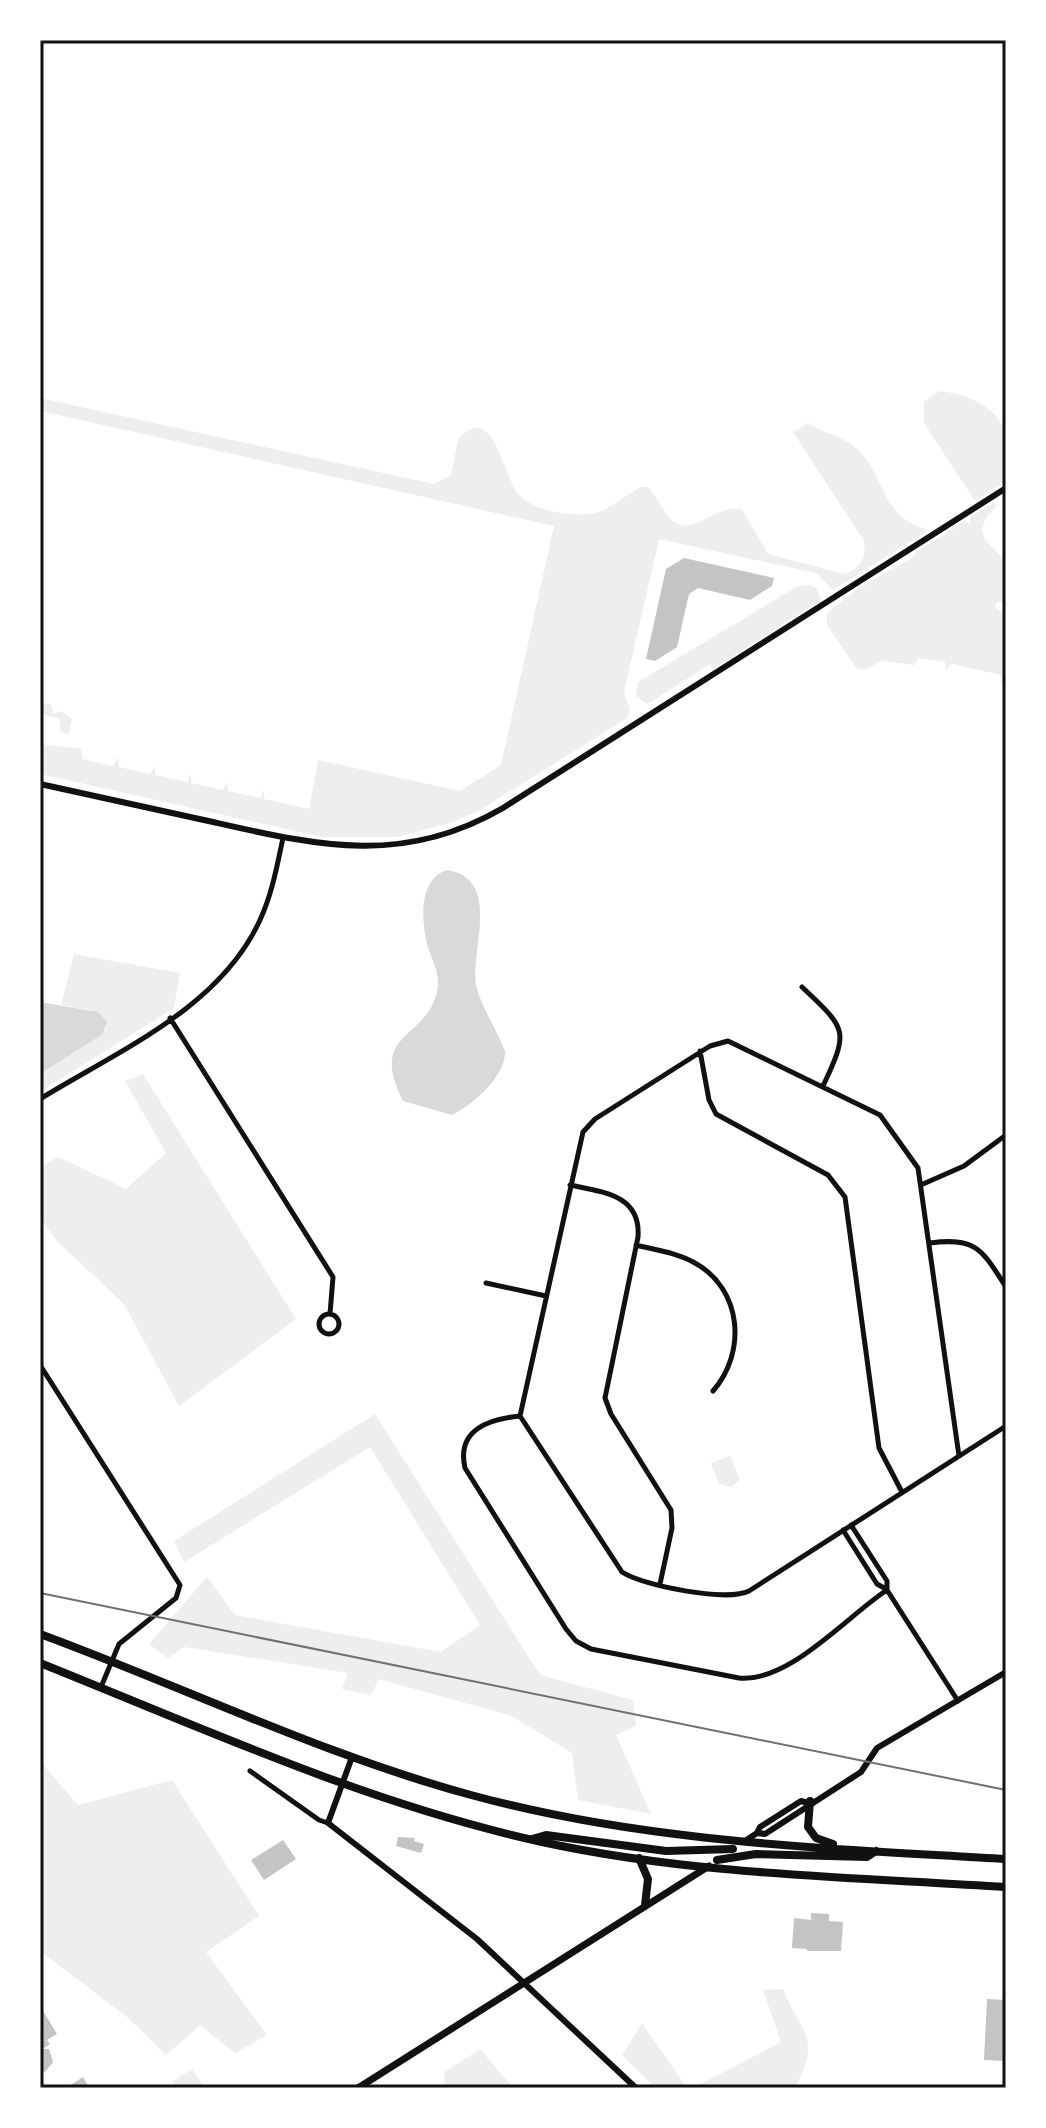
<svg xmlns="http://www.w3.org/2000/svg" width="1046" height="2128" viewBox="0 0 1046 2128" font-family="Literata,serif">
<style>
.green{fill:#eee}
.water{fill:#d9d9d9}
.building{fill:#c4c4c4}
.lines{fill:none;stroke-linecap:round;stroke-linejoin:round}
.minor{stroke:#111;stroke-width:5}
.tertiary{stroke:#111;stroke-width:6}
.secondary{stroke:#111;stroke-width:7}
.primary{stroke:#111;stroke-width:8}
.rail{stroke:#707070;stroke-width:2}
.neatline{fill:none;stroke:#111;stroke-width:3}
</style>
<rect width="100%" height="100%" fill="#fff"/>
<path class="green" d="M 940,391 C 965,394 999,406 1006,435 C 1009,448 1006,467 1006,481 L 975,501 L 924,423 L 924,402 Z
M 40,398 L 434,484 L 451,475 L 458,439 C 494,400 503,476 518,494 C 531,511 579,519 599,512 C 613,507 627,494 641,487 L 648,487 C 657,497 662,510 671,519 C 692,540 713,504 742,509 L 768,554 L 845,574 C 862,567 866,558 864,541 L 793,432 L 808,423 C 823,434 842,435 857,449 C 887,477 880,518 929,530 L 833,590 L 816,573 L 659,539 L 624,692 L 630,710 L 627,718 L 480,810 L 453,822 L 397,837 L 322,837 L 40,774 L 40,744 L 81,749 L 82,759 L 113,766 L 118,757 L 119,767 L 150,774 L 155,766 L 155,775 L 187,782 L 191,773 L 191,783 L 223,790 L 227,782 L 228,791 L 260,798 L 264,790 L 264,799 L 309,809 L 318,760 L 460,791 L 501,765 L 554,526 L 40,411 Z
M 994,502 L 997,506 L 986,517 L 982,530 L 985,540 L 1006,562 L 1006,600 L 997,602 L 995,607 L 1006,616 L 1006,683 L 1001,682 L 1001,675 L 952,664 L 946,670 L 945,662 L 918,658 L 915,665 L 882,661 L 863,670 L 857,669 L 827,625 L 827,613 L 857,589 L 913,557 L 916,552 L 965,521 L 970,524 L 971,517 Z
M 810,585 L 817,589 L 821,600 L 713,669 L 710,664 L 648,704 L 636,697 L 638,682 L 798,586 Z
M 42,703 L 51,705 L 53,714 L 61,711 L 72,719 L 69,734 L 60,732 L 60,719 L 45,715 L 41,709 Z
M 74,954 L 180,973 L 174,1008 L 40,1092 L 40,1074 L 103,1034 L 107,1027 L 89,1010 L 61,1005 Z
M 143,1074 L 296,1319 L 179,1406 L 124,1304 L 58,1242 L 40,1219 L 40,1167 L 58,1157 L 126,1189 L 166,1153 L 125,1081 Z
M 375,1414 L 540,1675 L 633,1700 L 636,1726 L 616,1735 L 651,1814 L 578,1800 L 572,1753 L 512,1716 L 379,1679 L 371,1695 L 342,1689 L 348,1673 L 184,1647 L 168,1658 L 149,1644 L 207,1577 L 235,1615 L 441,1652 L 480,1625 L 370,1447 L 184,1562 L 174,1541 Z
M 730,1456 L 740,1480 L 731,1487 L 719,1484 L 711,1463 Z
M 40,1761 L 78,1805 L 172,1780 L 259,1916 L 206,1952 L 267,2035 L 235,2053 L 200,2025 L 166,2055 L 127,2017 L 40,1951 Z
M 783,1989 C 800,2032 823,2037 795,2088 L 693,2088 L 781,2042 L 763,1990 Z
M 642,2023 L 687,2088 L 656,2088 L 622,2056 Z
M 480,2049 L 513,2088 L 444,2088 L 445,2072 Z
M 192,2069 L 205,2088 L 177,2088 L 172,2082 Z"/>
<path class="water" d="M 447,870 C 505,879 467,957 477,989 C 483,1010 497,1030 505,1051 C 506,1076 473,1105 452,1115 L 403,1101 C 366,1028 432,1041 438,985 C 439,971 431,958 427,944 C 421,918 419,879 447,870 Z
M 40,1002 L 98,1012 L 107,1022 L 103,1034 L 40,1074 Z"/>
<path class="building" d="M 684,558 L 774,578 L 772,586 L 750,600 L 698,588 L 689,594 L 677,647 L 655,661 L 646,659 L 666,569 Z
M 398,1837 L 415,1838 L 414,1841 L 424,1844 L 421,1853 L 396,1846 Z
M 283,1840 L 296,1859 L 264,1880 L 251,1860 Z
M 811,1913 L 829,1914 L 829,1921 L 843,1922 L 841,1951 L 807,1951 L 807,1949 L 792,1948 L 794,1918 L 811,1920 Z
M 987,1999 L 1006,2000 L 1006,2061 L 984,2060 Z
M 40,2006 L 57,2034 L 47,2040 L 50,2044 L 43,2049 L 49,2049 L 53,2062 L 45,2072 L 40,2069 Z
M 83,2077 L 89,2088 L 66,2088 Z"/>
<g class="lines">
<path class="minor" d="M 802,987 C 846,1029 850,1029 823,1086
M 170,1018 L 333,1277 L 330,1314
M 700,1051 L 709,1100 L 716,1114 L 828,1175 L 845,1197 L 879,1448 L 902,1492
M 40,1099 C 118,1051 220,1008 260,920 C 272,894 277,866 283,838
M 923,1184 L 964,1166 L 1006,1135
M 570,1185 C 603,1192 641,1195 638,1237 L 605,1398 L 611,1414 L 671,1510 L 672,1528 L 660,1584
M 930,1243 C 977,1237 982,1250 1006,1287
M 636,1245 C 656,1250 678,1253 695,1263 C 742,1289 747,1352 713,1391
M 486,1283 L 546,1296
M319 1324a10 10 0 1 1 20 0a10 10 0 1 1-20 0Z
M 40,1365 L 180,1585 L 176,1598 L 119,1644 L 101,1687
M 520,1416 L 583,1132 L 595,1119 L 710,1046 L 728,1041 L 880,1115 L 918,1168 L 959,1456
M 520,1416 C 490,1419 456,1429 465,1468 L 566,1629 L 576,1641 L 591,1649 L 739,1678 C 789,1683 847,1616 887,1590
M 520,1416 L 622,1572 C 643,1586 727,1602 749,1591 L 1006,1426
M 851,1525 L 887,1581 L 887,1590 L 958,1701
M 843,1530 L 877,1584 L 886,1589
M 250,1771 L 319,1820 L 328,1823"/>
<path class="tertiary" d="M 40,784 C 98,797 155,809 213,822 C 319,846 403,866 503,808 L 1006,488
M 352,1757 L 328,1823 L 477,1939 L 636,2088
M 757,1833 L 760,1827 L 801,1801 L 808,1803
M 745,1841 L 757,1833 L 765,1834 L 861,1772 L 877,1748 L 1006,1672"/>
<path class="secondary" d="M 358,2088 L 709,1866"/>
<path class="primary" d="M 40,1634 C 184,1687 323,1755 471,1795 C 646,1843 826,1848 1006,1859
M 40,1663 C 205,1729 368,1804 542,1842 C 693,1875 852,1877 1006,1887
M 810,1801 L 808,1827 L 816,1838 L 833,1844
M 532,1839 L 546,1835 L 666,1851 L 733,1849
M 639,1858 L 648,1879 L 645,1905
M 717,1860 L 756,1854 L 867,1857 L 876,1851"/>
<path class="rail" d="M 40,1593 L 1006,1790"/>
</g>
<rect width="1046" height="2128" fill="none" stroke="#ffffff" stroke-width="84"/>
<rect x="42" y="42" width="962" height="2044" class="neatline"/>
</svg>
